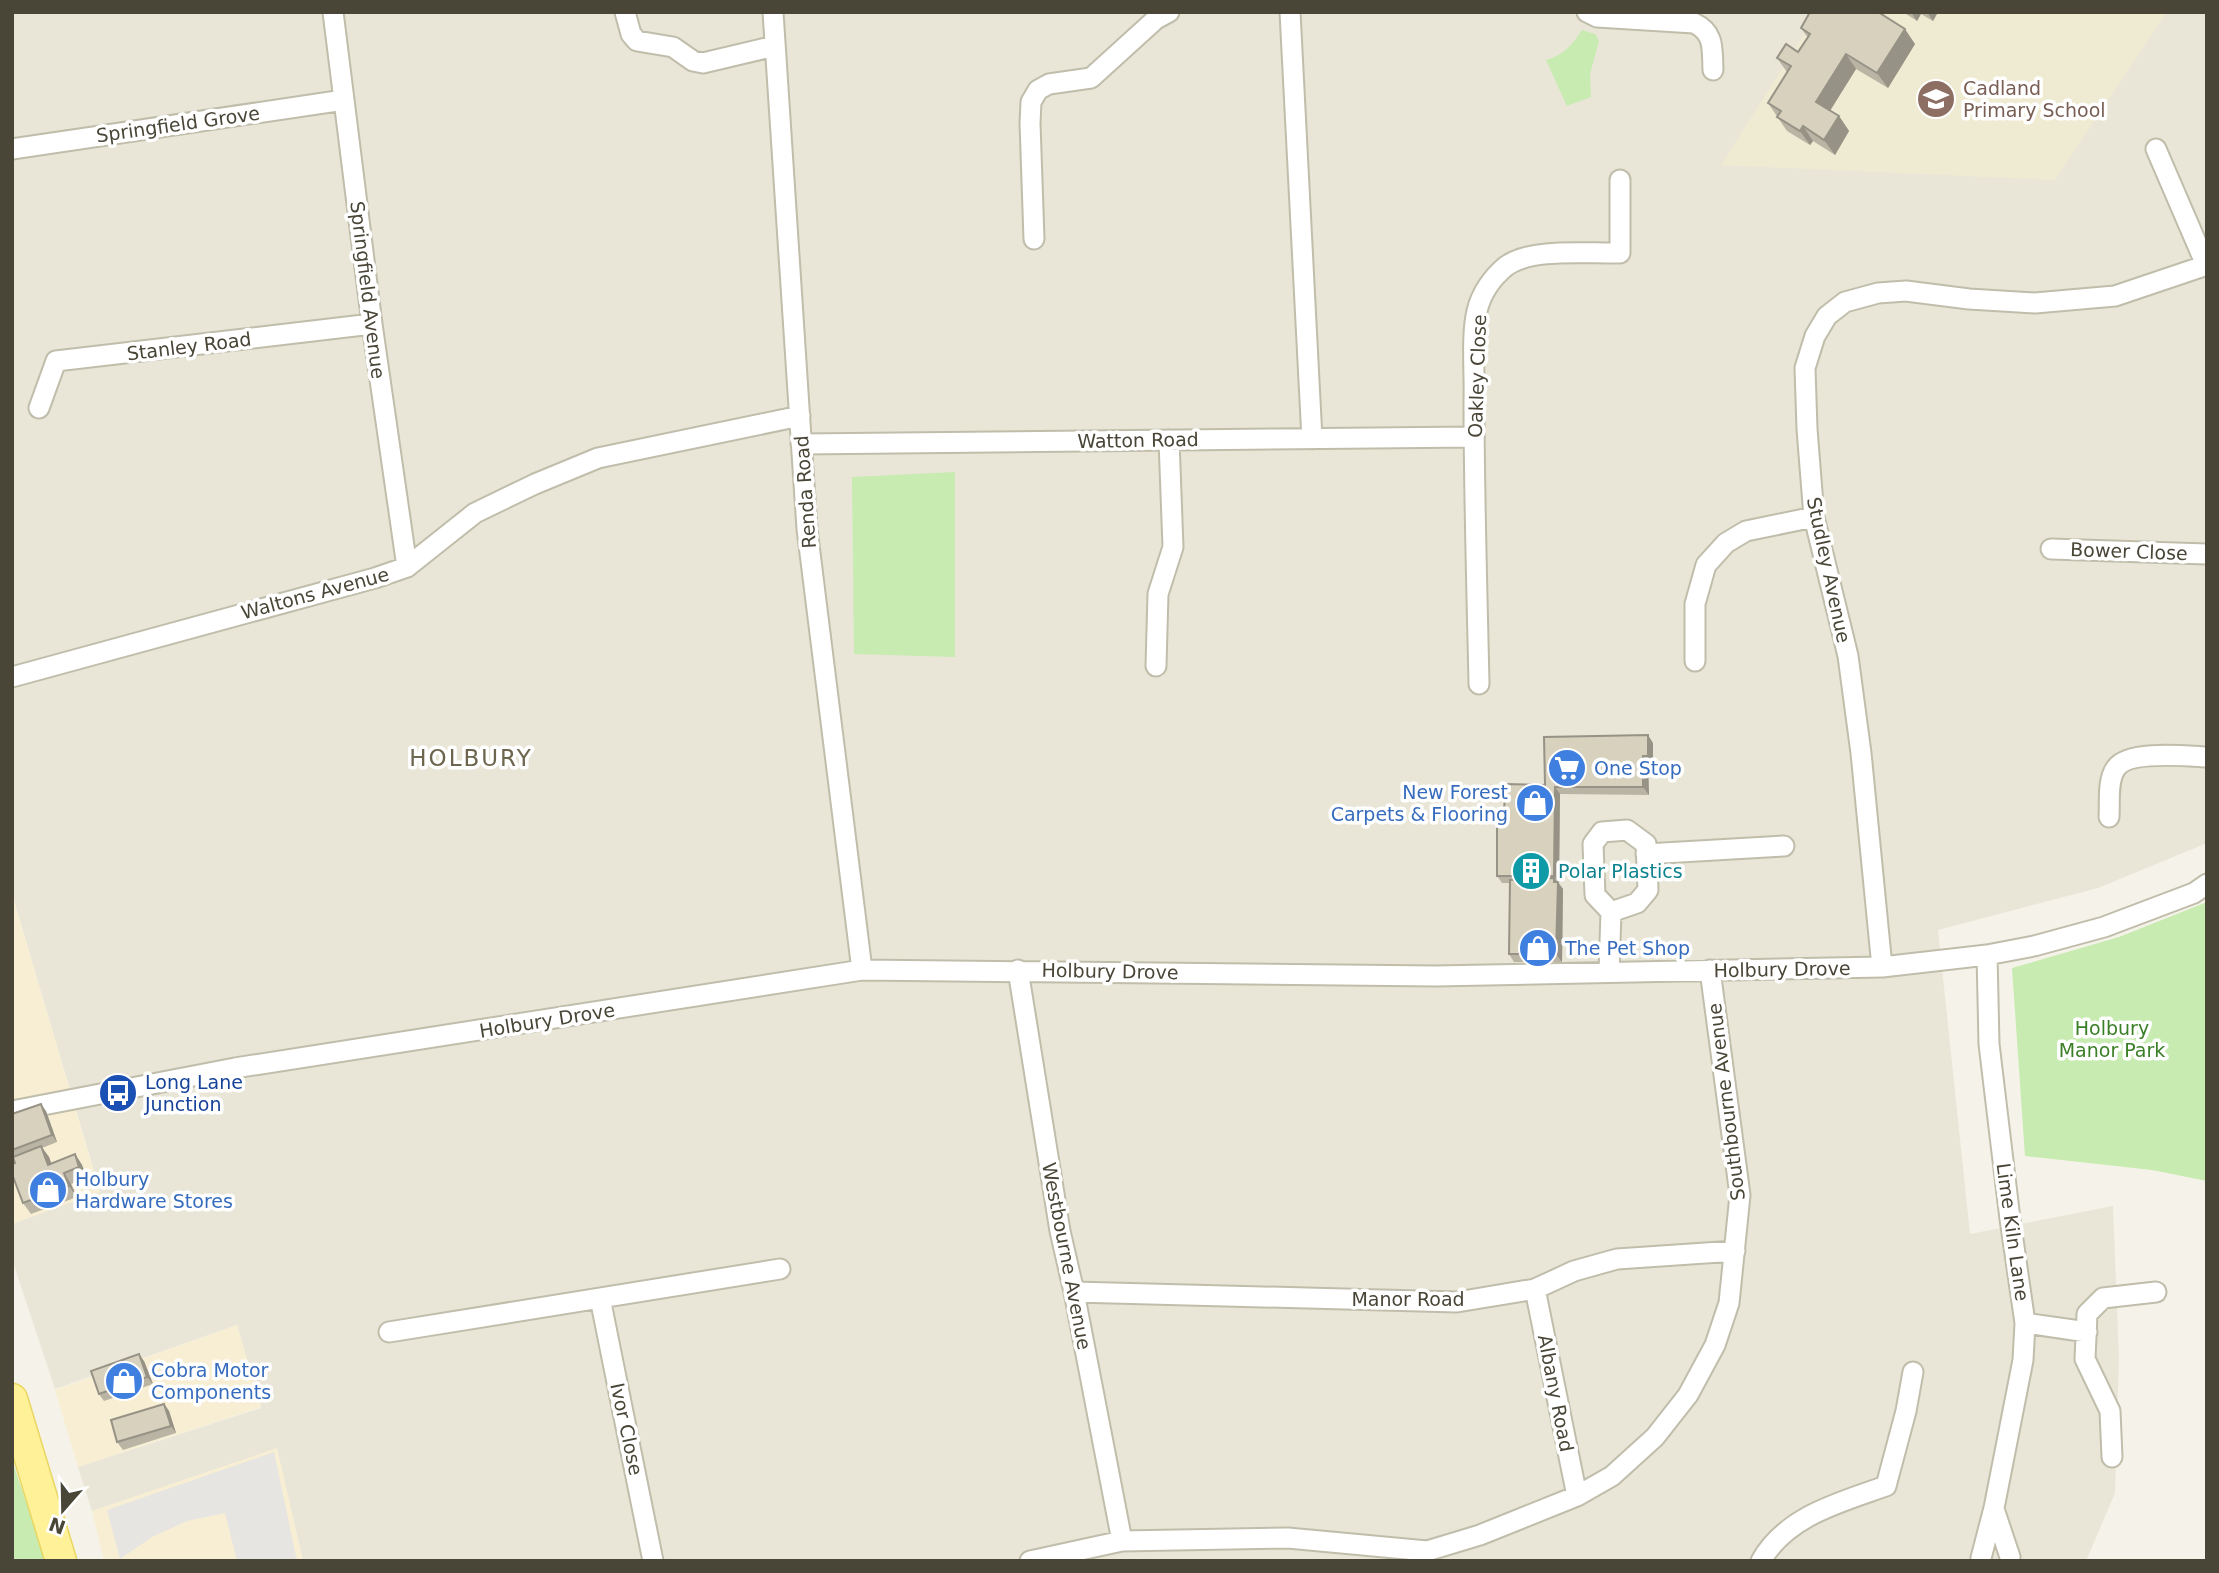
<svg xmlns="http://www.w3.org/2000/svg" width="2219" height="1573" viewBox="0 0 2219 1573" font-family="'DejaVu Sans',sans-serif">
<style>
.residential{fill:#e9e6d7}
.commercial{fill:#f7eed3}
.education{fill:#efebd2}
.green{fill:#c7ebb0}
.parking{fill:#e6e5e1}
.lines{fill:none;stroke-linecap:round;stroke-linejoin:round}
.street-casing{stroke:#c1bdab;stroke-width:23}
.primary-casing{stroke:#ead662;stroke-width:33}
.street{stroke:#fff;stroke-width:19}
.primary{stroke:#fff198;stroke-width:30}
.wall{fill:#b9b4a3}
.shaded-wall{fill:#969285}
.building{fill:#d7d1be;stroke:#969285;stroke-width:2}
.labels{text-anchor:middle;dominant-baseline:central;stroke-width:7;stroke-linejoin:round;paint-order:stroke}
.education-label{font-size:19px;fill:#785e54;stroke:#fff;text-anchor:start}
.street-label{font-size:19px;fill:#494537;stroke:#fff}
.shop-label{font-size:19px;fill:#366cbe;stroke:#fff;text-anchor:start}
.culture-label{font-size:19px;fill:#0d838f;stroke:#fff;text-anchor:start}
.park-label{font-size:19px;fill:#3a7f26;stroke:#fff}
.transit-label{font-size:19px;fill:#164399;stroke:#fff;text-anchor:start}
.quarter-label{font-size:23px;letter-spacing:2px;fill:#6d654d;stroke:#fff}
</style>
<rect width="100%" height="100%" fill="#f5f3e9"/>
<path class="residential" d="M 12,12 L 2207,12 L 2207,843 L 2098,888 L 1938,930 L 1970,1234 L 2113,1206 L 2119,1359 L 2115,1493 L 2086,1561 L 303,1561 L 277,1449 L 92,1511 L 78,1467 L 261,1408 L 237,1325 L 55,1389 L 12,1259 L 12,1224 L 100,1191 L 12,894 Z"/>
<path class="commercial" d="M 12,894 L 100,1192 L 12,1224 Z
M 237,1325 L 261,1407 L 78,1467 L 55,1390 Z
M 277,1448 L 303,1561 L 104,1561 L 92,1511 Z"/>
<path class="education" d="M 1807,12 L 2167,12 L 2055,180 L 1721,165 L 1805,33 L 1808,23 Z"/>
<path class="green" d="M 1582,30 L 1595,34 L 1599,41 L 1590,74 L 1591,97 L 1567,106 L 1546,60 C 1564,55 1572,45 1582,30 Z
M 955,472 L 955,657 L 854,654 L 852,477 Z
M 2207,902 L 2207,1181 L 2152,1170 L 2025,1156 L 2012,968 L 2119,937 Z
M 12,1460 L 46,1561 L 12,1561 Z"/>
<path class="parking" d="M 274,1452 L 297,1561 L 237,1561 L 225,1513 L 187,1521 L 152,1537 L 120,1559 L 107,1510 Z"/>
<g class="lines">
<defs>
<path id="street" d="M 333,12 L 372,324 L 407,567
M 625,12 L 631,34 L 637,41 L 673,47 L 693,61 L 703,63 L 775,46
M 773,12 L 807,529 L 862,970
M 1290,12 L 1312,439
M 1587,12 L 1597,17 L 1694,23 C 1715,33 1712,49 1713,70
M 12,149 L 344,100
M 2156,149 L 2206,265
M 1034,239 L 1030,123 L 1031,102 L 1038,90 L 1049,84 L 1091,78 L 1156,19 L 1169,12
M 39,408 L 56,361 L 372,324
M 801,444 L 1474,437
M 2051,549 L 2207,554
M 1695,661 L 1695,604 L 1706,565 L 1726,543 L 1746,531 L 1814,517
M 1156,666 L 1158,594 L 1173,547 L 1169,440
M 12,677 L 375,578 L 407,567 L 475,513 L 535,484 L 598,458 L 800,416
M 1479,684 C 1477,590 1474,495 1474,401 C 1475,376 1471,335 1477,311 C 1481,294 1492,278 1505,267 C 1530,247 1589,254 1620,253 L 1620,180
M 2109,817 C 2110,803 2107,780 2116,768 C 2128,750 2186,756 2207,757
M 1646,854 L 1784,846
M 1882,967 L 1861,753 L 1848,656 L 1814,517 L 1807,429 L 1805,368 L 1815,336 L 1827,316 L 1845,302 L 1878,293 L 1906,291 L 1969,299 L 2035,303 L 2115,296 L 2207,265
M 1018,970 L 1060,1231 L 1074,1292 L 1122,1541
M 1609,972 L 1611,912 L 1595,895 L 1593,844 L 1602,832 L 1627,830 L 1646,844 L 1648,890 L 1637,903 L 1611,912
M 12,1111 L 235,1068 L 862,970 L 1436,976 L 1882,967 L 1987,955 L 2034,946 L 2104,927 L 2194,893 L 2207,884
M 1535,1289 L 1577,1496
M 1074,1292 L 1457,1302 L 1535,1289 L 1574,1271 L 1617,1259 L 1735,1251
M 600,1298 L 653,1561
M 2025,1323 L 2087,1332
M 389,1332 L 780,1269
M 2112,1457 L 2110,1411 L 2085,1359 L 2087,1314 L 2103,1298 L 2156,1292
M 1994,1509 L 2010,1557
M 1981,1558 L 1994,1508 L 2023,1360 L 2025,1323 L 2010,1219 L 1989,1044 L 1987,955
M 1030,1561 L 1122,1541 L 1288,1538 L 1427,1551 L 1480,1535 L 1577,1496 L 1612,1476 L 1655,1437 L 1688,1395 L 1715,1345 L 1729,1303 L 1740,1195 L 1710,970
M 1761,1561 C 1786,1516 1841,1502 1886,1486 L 1906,1411 L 1913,1372"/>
<path id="primary" d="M 12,1399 L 61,1561"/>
</defs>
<use href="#street" class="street-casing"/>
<use href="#primary" class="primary-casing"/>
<use href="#street" class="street"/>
<use href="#primary" class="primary"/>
</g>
<path class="wall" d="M 1810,12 L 1881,12 L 1880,14 L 1915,44 L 1888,88 L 1856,69 L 1830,111 L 1839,116 L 1849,131 L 1835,155 L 1813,141 L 1810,145 L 1787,131 L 1768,103 L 1787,72 L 1777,58 L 1798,52 L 1808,38 L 1801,28 Z
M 1903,12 L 1938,12 L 1933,21 L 1921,14 L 1917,21 Z
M 1653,743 L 1653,763 L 1648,763 L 1649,795 L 1560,794 L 1559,883 L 1563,889 L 1562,962 L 1514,962 L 1509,954 L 1510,883 L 1502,883 L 1497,876 L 1545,785 Z
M 46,1111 L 57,1142 L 42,1148 L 49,1157 L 51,1163 L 75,1154 L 82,1165 L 87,1178 L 71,1184 L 77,1197 L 31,1214 L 23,1203 L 15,1163 L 12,1157 L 12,1114 Z
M 144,1361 L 153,1384 L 104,1401 L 99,1394 Z
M 164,1404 L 169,1411 L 176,1433 L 123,1450 L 117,1442 Z"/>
<path class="shaded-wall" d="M 1911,12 L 1920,12 L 1921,14 L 1917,21 Z
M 1927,12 L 1938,12 L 1933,21 Z
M 1905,29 L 1915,44 L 1888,88 L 1877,73 Z
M 1846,54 L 1856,69 L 1826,117 L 1816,102 Z
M 1839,116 L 1849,131 L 1835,155 L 1824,140 Z
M 1803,126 L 1813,141 L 1810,145 L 1800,131 Z
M 1648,735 L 1653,743 L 1653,763 L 1648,756 Z
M 1643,756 L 1648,763 L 1649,795 L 1643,787 Z
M 1555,787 L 1560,794 L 1559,883 L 1554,876 Z
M 1554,878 L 1563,889 L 1562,962 L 1556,954 Z
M 41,1104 L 46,1111 L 57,1142 L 52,1135 Z
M 41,1146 L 49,1157 L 56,1176 L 48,1165 Z
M 75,1154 L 82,1165 L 87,1178 L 79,1167 Z
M 64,1173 L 71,1184 L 77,1197 L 69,1186 Z
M 139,1354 L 144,1361 L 153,1384 L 147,1377 Z
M 164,1404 L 169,1411 L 176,1433 L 171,1426 Z"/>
<path class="building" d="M 1810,12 L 1878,12 L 1905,29 L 1877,73 L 1846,54 L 1816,102 L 1839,116 L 1824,140 L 1803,126 L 1800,131 L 1777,117 L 1781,111 L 1768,103 L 1791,66 L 1777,58 L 1786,44 L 1798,52 L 1810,34 L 1801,28 Z
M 1648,735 L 1648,756 L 1643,756 L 1643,787 L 1555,787 L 1554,876 L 1497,876 L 1497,819 L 1504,819 L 1505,784 L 1545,785 L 1544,737 Z
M 1554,878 L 1554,882 L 1558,882 L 1556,954 L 1509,954 L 1510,880 Z
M 41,1104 L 52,1135 L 12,1150 L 12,1114 Z
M 41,1146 L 48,1165 L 75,1154 L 79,1167 L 64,1173 L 69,1186 L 23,1203 L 12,1174 L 12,1164 L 15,1163 L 13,1157 Z
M 139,1354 L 147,1377 L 99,1394 L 91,1371 Z
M 164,1404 L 171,1426 L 117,1442 L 111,1420 Z"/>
<defs>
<symbol id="school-disc" viewBox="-11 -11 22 22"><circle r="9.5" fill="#8d6e63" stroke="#fff"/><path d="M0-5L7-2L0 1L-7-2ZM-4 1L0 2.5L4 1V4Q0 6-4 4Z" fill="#fff"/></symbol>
<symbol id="supermarket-disc" viewBox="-11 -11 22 22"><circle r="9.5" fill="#3f7fe0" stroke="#fff"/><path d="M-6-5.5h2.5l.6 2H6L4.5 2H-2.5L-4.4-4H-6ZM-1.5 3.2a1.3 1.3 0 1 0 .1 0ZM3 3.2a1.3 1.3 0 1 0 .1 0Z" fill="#fff"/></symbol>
<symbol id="shop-disc" viewBox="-11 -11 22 22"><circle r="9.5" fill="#3f7fe0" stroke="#fff"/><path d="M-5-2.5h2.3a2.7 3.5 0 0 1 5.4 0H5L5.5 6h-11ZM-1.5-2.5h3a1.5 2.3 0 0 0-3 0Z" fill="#fff"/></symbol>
<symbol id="building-disc" viewBox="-11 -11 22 22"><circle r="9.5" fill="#0f9aa8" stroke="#fff"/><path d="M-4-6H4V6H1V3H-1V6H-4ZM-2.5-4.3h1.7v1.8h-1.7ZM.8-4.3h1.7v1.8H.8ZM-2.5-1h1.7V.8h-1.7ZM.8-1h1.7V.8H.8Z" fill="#fff"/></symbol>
<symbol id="bus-disc" viewBox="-11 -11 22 22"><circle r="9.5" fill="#1a4fb4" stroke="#fff"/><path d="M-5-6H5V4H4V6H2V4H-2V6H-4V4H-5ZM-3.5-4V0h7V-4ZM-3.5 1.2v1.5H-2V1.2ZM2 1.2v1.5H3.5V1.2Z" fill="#fff"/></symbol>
</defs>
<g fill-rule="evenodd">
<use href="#school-disc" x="1914" y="77" width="44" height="44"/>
<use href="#supermarket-disc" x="1545" y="746" width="44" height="44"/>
<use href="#shop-disc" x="1513" y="781" width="44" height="44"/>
<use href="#building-disc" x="1509" y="849" width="44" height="44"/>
<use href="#shop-disc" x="1516" y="926" width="44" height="44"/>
<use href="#bus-disc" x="96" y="1071" width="44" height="44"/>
<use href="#shop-disc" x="26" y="1168" width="44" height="44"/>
<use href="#shop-disc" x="102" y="1359" width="44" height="44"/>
</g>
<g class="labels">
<g class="education-label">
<text x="1963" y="88">Cadland<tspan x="1963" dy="22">Primary School</tspan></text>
</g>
<g class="street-label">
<text transform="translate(178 124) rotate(-8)">Springfield Grove</text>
<text transform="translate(368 290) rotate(83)">Springfield Avenue</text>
<text transform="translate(189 346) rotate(-7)">Stanley Road</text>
<text transform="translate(1477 376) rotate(-88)">Oakley Close</text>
<text transform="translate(1138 440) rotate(-1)">Watton Road</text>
<text transform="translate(805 492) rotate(-94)">Renda Road</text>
<text transform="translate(2129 551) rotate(2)">Bower Close</text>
<text transform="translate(1829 570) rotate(78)">Studley Avenue</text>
<text transform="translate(315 593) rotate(-15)">Waltons Avenue</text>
<text transform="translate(1782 969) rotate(-1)">Holbury Drove</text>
<text transform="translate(1110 971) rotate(1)">Holbury Drove</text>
<text transform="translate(547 1020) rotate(-9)">Holbury Drove</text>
<text transform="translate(1726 1102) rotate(-97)">Southbourne Avenue</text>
<text transform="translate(2013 1232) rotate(82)">Lime Kiln Lane</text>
<text transform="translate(1067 1256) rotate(79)">Westbourne Avenue</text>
<text x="1408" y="1299">Manor Road</text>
<text transform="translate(1556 1393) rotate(79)">Albany Road</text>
<text transform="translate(627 1429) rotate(78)">Ivor Close</text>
</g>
<g class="shop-label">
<text x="1594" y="768">One Stop</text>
<text x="1508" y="792" text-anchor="end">New Forest<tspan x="1508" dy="22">Carpets &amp; Flooring</tspan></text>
<text x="1565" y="948">The Pet Shop</text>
<text x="75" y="1179">Holbury<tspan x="75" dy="22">Hardware Stores</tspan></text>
<text x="151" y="1370">Cobra Motor<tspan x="151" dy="22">Components</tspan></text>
</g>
<g class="culture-label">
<text x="1558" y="871">Polar Plastics</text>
</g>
<g class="park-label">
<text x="2112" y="1028">Holbury<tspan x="2112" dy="22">Manor Park</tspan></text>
</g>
<g class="transit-label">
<text x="145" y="1082">Long Lane<tspan x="145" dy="22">Junction</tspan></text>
</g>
<g class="quarter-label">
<text x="471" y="758">HOLBURY</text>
</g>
</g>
<rect width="2219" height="1573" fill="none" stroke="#494537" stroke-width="28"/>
<g transform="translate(63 1510) rotate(200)" stroke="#ffffff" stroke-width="5" paint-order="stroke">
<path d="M0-5L12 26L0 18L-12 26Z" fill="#494537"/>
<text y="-10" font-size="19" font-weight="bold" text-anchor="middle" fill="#494537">N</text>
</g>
</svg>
